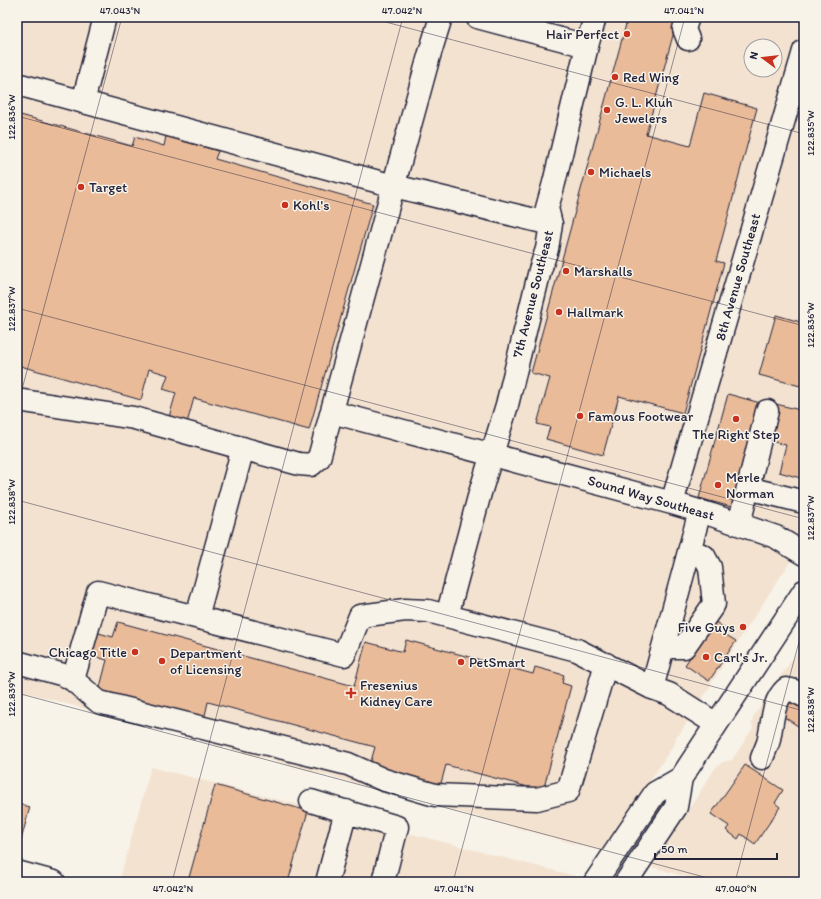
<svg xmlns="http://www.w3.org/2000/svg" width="821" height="899" viewBox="0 0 821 899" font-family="Itim,sans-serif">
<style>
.built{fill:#f3e2d0;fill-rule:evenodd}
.building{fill:#e9bb99;stroke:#22223b}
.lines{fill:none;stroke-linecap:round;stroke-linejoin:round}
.minor-casing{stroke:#22223b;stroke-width:25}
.major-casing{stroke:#22223b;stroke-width:25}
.minor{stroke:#f7f3e8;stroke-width:22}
.major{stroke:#f7f3e8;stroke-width:22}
.ticks{fill:none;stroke:#22223b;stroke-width:1;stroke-opacity:0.45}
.poi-dot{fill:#c8321e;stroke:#f7f3e8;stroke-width:1.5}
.labels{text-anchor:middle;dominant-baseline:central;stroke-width:3;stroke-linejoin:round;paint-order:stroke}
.poi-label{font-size:14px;fill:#22223b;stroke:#f7f3e8;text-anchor:start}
.street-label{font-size:14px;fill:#22223b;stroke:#f7f3e8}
.neatline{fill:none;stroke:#22223b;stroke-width:1.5}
.ticks-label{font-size:10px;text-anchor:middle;fill:#22223b}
</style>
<rect width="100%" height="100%" fill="#f7f3e8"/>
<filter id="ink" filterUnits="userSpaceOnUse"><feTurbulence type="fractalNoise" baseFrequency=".025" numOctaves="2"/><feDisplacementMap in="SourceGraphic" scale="8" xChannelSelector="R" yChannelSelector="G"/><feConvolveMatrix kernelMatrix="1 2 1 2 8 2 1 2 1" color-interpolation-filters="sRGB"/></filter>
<g filter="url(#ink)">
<path class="built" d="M 17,17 L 804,17 L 804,542 L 782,574 L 710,685 L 710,687 L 679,735 L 676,736 L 675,743 L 603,852 L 17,690 ZM 751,46 L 775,46 L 775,70 L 751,70 Z
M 804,642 L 804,882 L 704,882 L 652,867 L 716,767 L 723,762 L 732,760 L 753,728 L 752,723 L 753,717 Z
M 151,767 L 591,880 L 590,882 L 119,882 Z"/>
<path class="building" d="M 628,17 L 678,17 L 646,134 L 690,146 L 704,93 L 757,108 L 716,261 L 724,263 L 683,413 L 619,396 L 603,455 L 546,439 L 550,427 L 537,424 L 550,378 L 531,373 Z
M 17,114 L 132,146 L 135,137 L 164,146 L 166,136 L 218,151 L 215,159 L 373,204 L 309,430 L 194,398 L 187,423 L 169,417 L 176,393 L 163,389 L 168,375 L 149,369 L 141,400 L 17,365 Z
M 776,315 L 804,323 L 804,387 L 759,375 Z
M 728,394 L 764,404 L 735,508 L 699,498 Z
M 776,404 L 804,411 L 804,479 L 779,472 L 786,445 L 766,440 Z
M 714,621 L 726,629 L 723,633 L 736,641 L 709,681 L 685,665 Z
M 118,622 L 354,686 L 366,642 L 403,652 L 406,640 L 533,674 L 535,667 L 564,675 L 562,683 L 571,686 L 543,791 L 446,765 L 440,787 L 369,768 L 375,747 L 208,702 L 204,720 L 99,691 L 107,660 L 89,655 L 95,632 L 113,637 Z
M 789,695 L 804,705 L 804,730 L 778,713 Z
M 745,765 L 783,790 L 775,803 L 780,807 L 755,844 L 741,834 L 738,839 L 726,830 L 729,826 L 711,814 Z
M 215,785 L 308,811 L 288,882 L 188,881 Z
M 17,803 L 30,807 L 21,840 L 17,839 Z"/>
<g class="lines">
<defs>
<path id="minor" d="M 477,17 L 587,46
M 688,17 L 684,29 L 688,39
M 17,84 L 394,186 L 551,224
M 83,102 L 105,17
M 17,400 L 134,418 L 299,464 L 311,465 L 319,458 L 429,56 L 441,17
M 332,412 L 672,503 L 712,515 L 776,537 L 804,554
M 748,488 L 804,502
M 672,503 L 804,51
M 739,524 L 767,411
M 447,616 L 480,493 L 507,405 L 540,270 L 547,249 L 551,224 L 547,208 L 554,183 L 587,46 L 595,17
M 197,617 L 243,448
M 664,647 L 684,647 L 714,604 L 710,567 L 704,556 L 690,550
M 17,662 L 64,675 L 73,680 L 99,702 L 348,764 L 384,780 L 435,795 L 537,799 L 568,791 L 606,664
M 73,680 L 98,592 L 344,655 L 360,616 L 405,610 L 428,611 L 577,650 L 652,688 L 669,694 L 716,724
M 652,688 L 700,511
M 762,758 C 764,753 766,748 768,743 C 773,725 771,703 786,689 L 792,690 L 804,696
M 311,801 L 397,827 L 383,882
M 17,872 L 54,882
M 327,882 L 346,811"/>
<path id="major" d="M 595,882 L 655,793 L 681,778
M 626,882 L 676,807 L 681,778 L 804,591"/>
</defs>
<use href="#minor" class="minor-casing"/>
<use href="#major" class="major-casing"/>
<use href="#minor" class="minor"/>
<use href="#major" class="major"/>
</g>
</g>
<path class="ticks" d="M 367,17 L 804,134M 17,116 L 804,326M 17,308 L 804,519M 17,408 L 122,17M 17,500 L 804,711M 17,693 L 723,882M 172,882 L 403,17M 453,882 L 685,17M 735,882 L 804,623"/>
<g class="poi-dot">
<circle cx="627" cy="34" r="4"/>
<circle cx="615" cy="77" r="4"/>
<circle cx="607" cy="110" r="4"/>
<circle cx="591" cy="172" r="4"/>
<circle cx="81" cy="187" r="4"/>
<circle cx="285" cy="205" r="4"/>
<circle cx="566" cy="271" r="4"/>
<circle cx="559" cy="312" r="4"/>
<circle cx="580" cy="416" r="4"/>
<circle cx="736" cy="419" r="4"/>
<circle cx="718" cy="485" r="4"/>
<circle cx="743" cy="627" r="4"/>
<circle cx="135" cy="652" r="4"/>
<circle cx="706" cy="657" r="4"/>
<circle cx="162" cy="661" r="4"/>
<circle cx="461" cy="662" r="4"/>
<path d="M349 687h4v4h4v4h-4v4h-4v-4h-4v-4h4z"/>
</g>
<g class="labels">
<g class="poi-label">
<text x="619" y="34" text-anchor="end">Hair Perfect</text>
<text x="623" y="77">Red Wing</text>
<text x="615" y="102">G. L. Kluh<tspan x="615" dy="16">Jewelers</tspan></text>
<text x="599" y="172">Michaels</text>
<text x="89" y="187">Target</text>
<text x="293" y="205">Kohl's</text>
<text x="574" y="271">Marshalls</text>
<text x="567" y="312">Hallmark</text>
<text x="588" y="416">Famous Footwear</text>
<text x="736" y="434" text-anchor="middle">The Right Step</text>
<text x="726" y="477">Merle<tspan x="726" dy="16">Norman</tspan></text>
<text x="735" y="627" text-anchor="end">Five Guys</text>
<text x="127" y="652" text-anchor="end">Chicago Title</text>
<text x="170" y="653">Department<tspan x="170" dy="16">of Licensing</tspan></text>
<text x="714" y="657">Carl's Jr.</text>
<text x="469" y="662">PetSmart</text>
<text x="360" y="685">Fresenius<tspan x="360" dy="16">Kidney Care</tspan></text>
</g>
<g class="street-label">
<text transform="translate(738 277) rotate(-74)">8th Avenue Southeast</text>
<text transform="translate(533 294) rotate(-76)">7th Avenue Southeast</text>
<text transform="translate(651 498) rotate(16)">Sound Way Southeast</text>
</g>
</g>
<rect width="821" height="899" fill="none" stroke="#f7f3e8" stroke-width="44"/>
<g transform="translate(763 58) rotate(285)"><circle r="19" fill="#f7f3e8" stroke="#a29fa3"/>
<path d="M0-3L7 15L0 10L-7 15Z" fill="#c8321e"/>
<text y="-6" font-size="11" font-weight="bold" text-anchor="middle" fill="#22223b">N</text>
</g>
<path d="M655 853v6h122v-6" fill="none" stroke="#22223b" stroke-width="2"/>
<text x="661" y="853" font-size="12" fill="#22223b" stroke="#f7f3e8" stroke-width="3" paint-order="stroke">50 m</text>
<rect x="22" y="22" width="777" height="855" class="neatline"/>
<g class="ticks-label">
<text x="120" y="14">47.043°N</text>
<text x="402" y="14">47.042°N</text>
<text x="684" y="14">47.041°N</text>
<text transform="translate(11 117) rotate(-90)" y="4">122.836°W</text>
<text transform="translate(810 133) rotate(-90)" y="4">122.835°W</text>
<text transform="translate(11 309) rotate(-90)" y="4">122.837°W</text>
<text transform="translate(810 325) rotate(-90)" y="4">122.836°W</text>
<text transform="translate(11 502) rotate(-90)" y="4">122.838°W</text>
<text transform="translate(810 518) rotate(-90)" y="4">122.837°W</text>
<text transform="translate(11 694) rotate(-90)" y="4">122.839°W</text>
<text transform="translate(810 710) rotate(-90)" y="4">122.838°W</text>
<text x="173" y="892">47.042°N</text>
<text x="454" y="892">47.041°N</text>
<text x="736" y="892">47.040°N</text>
</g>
</svg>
